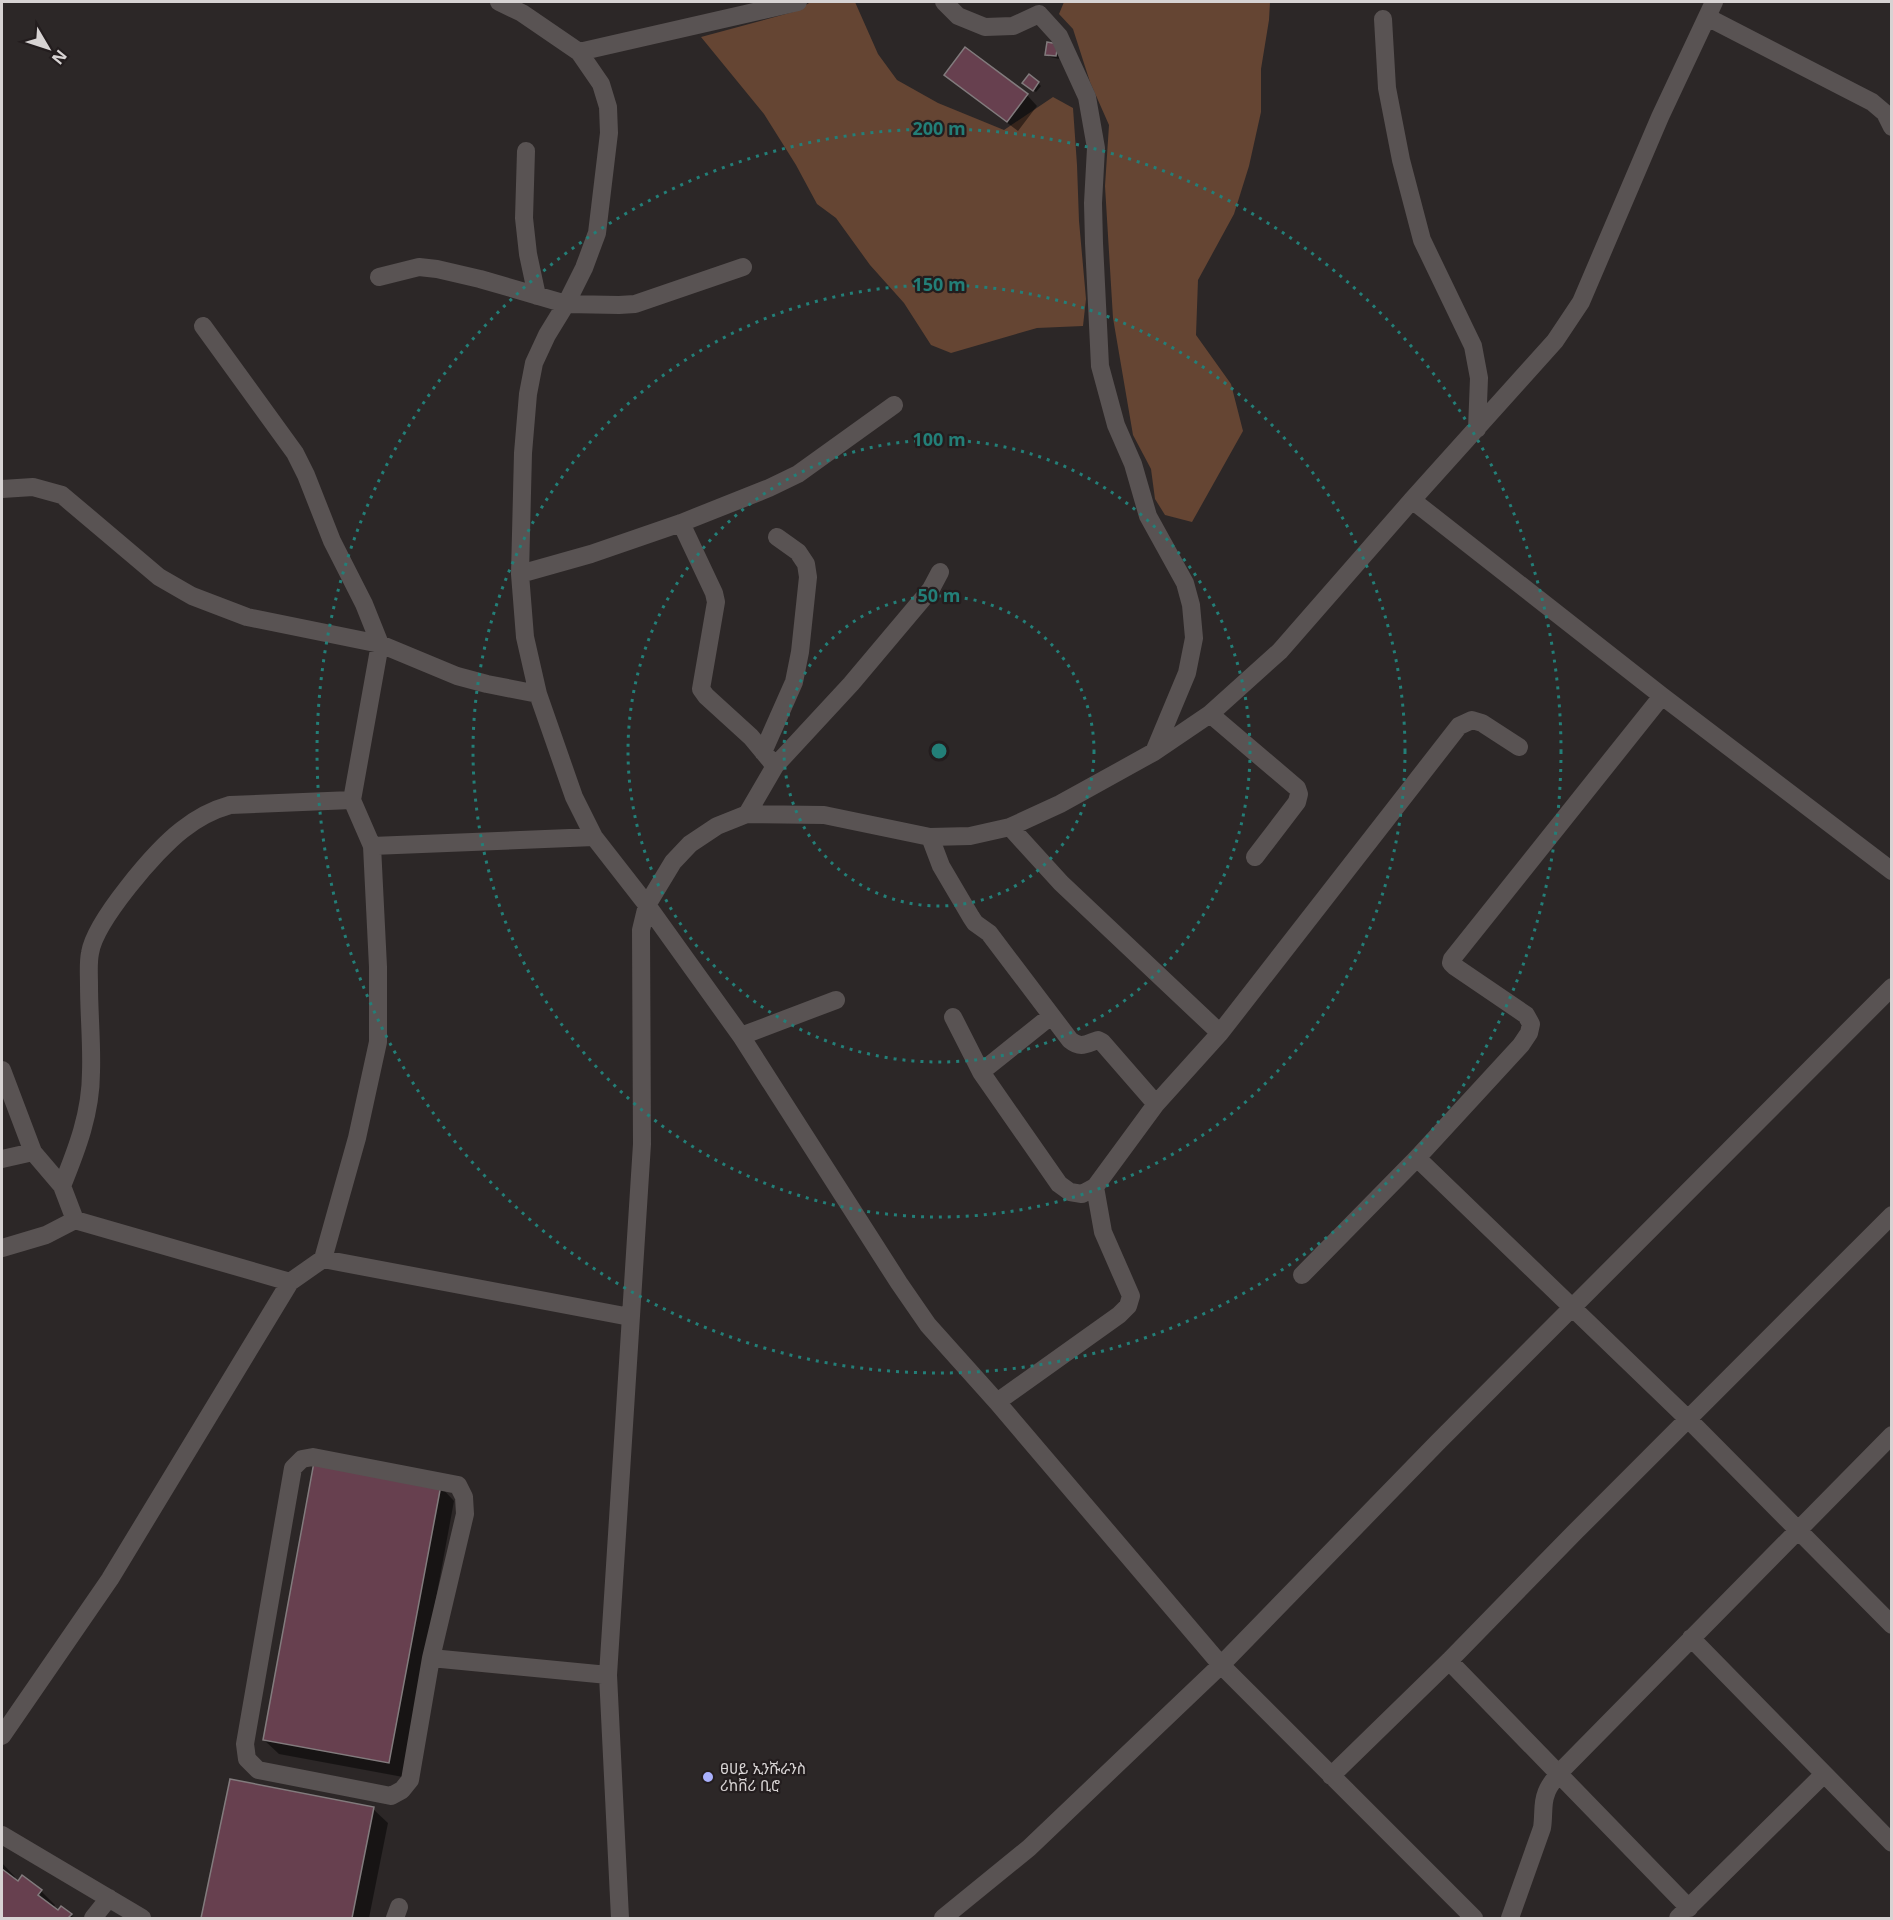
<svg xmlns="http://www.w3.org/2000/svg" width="1893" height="1920" viewBox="0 0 1893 1920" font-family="'Open Sans','Noto Sans Ethiopic',sans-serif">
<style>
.green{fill:#654533}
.shadow{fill:#0007}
.building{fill:#67404f;stroke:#827b7d;stroke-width:1.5}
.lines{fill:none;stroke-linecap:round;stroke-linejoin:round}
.minor{stroke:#595353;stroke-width:18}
.ring{fill:none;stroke:#237f78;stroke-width:3;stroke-dasharray:3 6}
.poi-dot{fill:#a9b0fc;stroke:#231d1e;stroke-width:2}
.labels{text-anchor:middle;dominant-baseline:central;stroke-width:4.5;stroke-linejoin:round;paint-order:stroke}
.poi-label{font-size:15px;fill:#d7d3d3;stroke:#231d1e;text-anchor:start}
.centre{fill:#237f78;stroke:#231d1e;stroke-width:3}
.ring-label{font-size:18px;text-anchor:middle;font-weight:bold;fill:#237f78;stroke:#231d1e;stroke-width:4.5;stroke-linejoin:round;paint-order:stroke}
</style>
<rect width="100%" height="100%" fill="#2c2727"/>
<path class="green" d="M 811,2 L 855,2 L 878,54 L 897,80 L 938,103 L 1004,130 L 1053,97 L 1073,108 L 1077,165 L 1079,221 L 1086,299 L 1083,326 L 1037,328 L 951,353 L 931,345 L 904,303 L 870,265 L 836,218 L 817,204 L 796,165 L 764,114 L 701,37 L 793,12 Z
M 1064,2 L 1270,2 L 1269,20 L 1261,69 L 1261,112 L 1249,166 L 1234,214 L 1198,280 L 1196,335 L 1231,384 L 1243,431 L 1192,522 L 1165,515 L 1155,499 L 1151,469 L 1133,435 L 1113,318 L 1105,186 L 1109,125 L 1090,82 L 1073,29 L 1059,14 Z"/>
<path class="shadow" d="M 1060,48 L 1059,59 L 1050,57 L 1047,54 Z
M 946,75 L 1027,95 L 1037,106 L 1018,131 L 957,85 Z
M 1038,83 L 1041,86 L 1036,92 L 1027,85 Z
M 440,1486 L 454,1501 L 403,1777 L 279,1754 L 264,1740 Z
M 231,1780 L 373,1809 L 388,1823 L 369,1918 L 202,1918 Z
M 2,1863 L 15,1877 L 14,1880 L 41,1891 L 55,1905 L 53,1909 L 71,1915 L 74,1918 L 2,1918 Z"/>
<path class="building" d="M 1047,42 L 1058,44 L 1056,56 L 1045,55 Z
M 965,47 L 1028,94 L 1007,122 L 944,75 Z
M 1029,74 L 1039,82 L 1033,91 L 1022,83 Z
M 314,1462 L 441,1485 L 389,1763 L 263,1740 Z
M 230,1779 L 374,1807 L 352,1918 L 201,1918 Z
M 2,1869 L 18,1881 L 22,1875 L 42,1890 L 38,1895 L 58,1910 L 61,1906 L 72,1914 L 68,1918 L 2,1918 Z"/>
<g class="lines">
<path class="minor" d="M 499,2 L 522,13 L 579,52 L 601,84 L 608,107 L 609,133 L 597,233 L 584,268 L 566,304 L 547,335 L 534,363 L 528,394 L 523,453 L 520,574 L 525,637 L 538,694 L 574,797 L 594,837 L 647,905 L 741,1036 L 899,1283 L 928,1325 L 997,1402 L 1221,1665 L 1474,1918
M 944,2 L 958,16 L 985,27 L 1013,26 L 1039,14
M 1039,14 L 1059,36 L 1087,97 L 1096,148 L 1093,203 L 1094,243 L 1100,366 L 1116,425 L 1133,464 L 1148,516 L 1185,583 L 1191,605 L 1194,638 L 1187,673 L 1154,752
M 1707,17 L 1872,102 L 1885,113 L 1892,127
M 1383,19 L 1387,88 L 1401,160 L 1422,240 L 1473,346 L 1479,378 L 1477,429
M 579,52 L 798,2
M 526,151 L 524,218 L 528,254 L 537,296
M 379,277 L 419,267 L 437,269 L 480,279 L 566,304 L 619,305 L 635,304 L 743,267
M 203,326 L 295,453 L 306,475 L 332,541 L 364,604 L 380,644 L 352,800 L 372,846
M 2,489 L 33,487 L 62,495 L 159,577 L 192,596 L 247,617 L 380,644 L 457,676 L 487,684 L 538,694
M 1412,500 L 1662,696 L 1892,871
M 681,523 L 714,593 L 716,602 L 701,689 L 706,696 L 751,737 L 775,766
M 520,574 L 591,554 L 681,523 L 769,488 L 798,474 L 894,405
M 1210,714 L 1297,788 L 1299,794 L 1297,802 L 1255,857
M 763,752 L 794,682 L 800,652 L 808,577 L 806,564 L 798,552 L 777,537
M 747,814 L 775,766 L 851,684 L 931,589 L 940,572
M 1010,827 L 1061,883 L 1220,1033
M 930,837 L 941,866 L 971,917 L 975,923 L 989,933 L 1070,1040 C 1081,1049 1086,1044 1098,1040 L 1102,1042 L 1156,1104
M 953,1017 L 981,1072 L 1059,1184 L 1070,1192 L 1082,1194 L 1095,1187 L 1156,1104 L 1220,1033 L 1459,726 L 1472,720 L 1482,723 L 1519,747
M 741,1036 L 836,1000
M 2,1070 L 33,1152 L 62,1186
M 981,1072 L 1051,1016
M 1417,1158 L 1689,1420 L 1892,1625
M 2,1159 L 33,1152
M 75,1220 L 62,1186 C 77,1149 91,1113 91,1072 C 92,1043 89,1014 89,985 C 89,975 88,963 90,953 C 95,921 156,850 182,830 C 197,818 212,810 230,805 L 352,800
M 2,1248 L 46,1235 L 75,1220 L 290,1282
M 323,1259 L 630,1317
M 1302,1275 L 1417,1158 L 1521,1045 L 1529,1033 L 1531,1024 L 1526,1015 L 1454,966 L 1451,963 L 1452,959 L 1662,696
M 997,1402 L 1119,1315 L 1128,1306 L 1131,1296 L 1103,1232 L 1095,1187
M 313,1457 L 458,1485 L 464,1497 L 465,1514 L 431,1658 L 410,1780 L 402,1790 L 391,1796 L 258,1770 L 247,1759 L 245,1744 L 293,1468 L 302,1459 Z
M 1691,1638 L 1892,1843
M 431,1658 L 608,1675
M 1449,1661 L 1689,1908
M 2,1736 L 110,1579 L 290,1282 L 323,1259 L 357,1138 L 378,1042 L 378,967 L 372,846 L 594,837
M 1331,1776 L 1449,1661 L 1575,1532 L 1892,1215
M 2,1835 L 142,1918
M 93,1918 L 109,1898
M 395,1918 L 399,1907
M 620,1918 L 608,1675 L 642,1144 L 641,930 L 647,905 L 673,862 L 690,844 L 717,826 L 747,814 L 824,815 L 930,837 L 970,836 L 1010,827 L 1060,804 L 1154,752 L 1210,714 L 1280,651 L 1412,500 L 1555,341 L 1581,302 L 1660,117 L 1714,2
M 943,1918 L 1029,1848 L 1221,1665 L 1439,1441 L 1892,987
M 1510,1918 L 1542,1828 C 1544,1817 1542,1803 1546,1794 C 1548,1786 1554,1780 1559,1773 L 1892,1435
M 1678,1918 L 1823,1775"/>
</g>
<g class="ring">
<circle cx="939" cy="751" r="155"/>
<circle cx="939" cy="751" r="311"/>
<circle cx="939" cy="751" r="466"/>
<circle cx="939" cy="751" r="622"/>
</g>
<circle class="poi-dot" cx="708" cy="1777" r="6"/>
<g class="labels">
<g class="poi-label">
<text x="720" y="1768">ፀሀይ ኢንሹራንስ<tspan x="720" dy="17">ሪከቨሪ ቢሮ</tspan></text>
</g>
</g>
<circle cx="939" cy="751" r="9" class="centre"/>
<g class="ring-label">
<text x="939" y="135">200 m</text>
<text x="939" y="291">150 m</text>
<text x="939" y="446">100 m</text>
<text x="939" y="602">50 m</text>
</g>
<rect width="1893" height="1920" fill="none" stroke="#d7d3d3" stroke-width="6"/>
<g transform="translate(48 48) rotate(129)" stroke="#231d1e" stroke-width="4.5" paint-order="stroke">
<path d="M0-4.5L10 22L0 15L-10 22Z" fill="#d7d3d3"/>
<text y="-9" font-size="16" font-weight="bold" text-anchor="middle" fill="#d7d3d3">N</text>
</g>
</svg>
